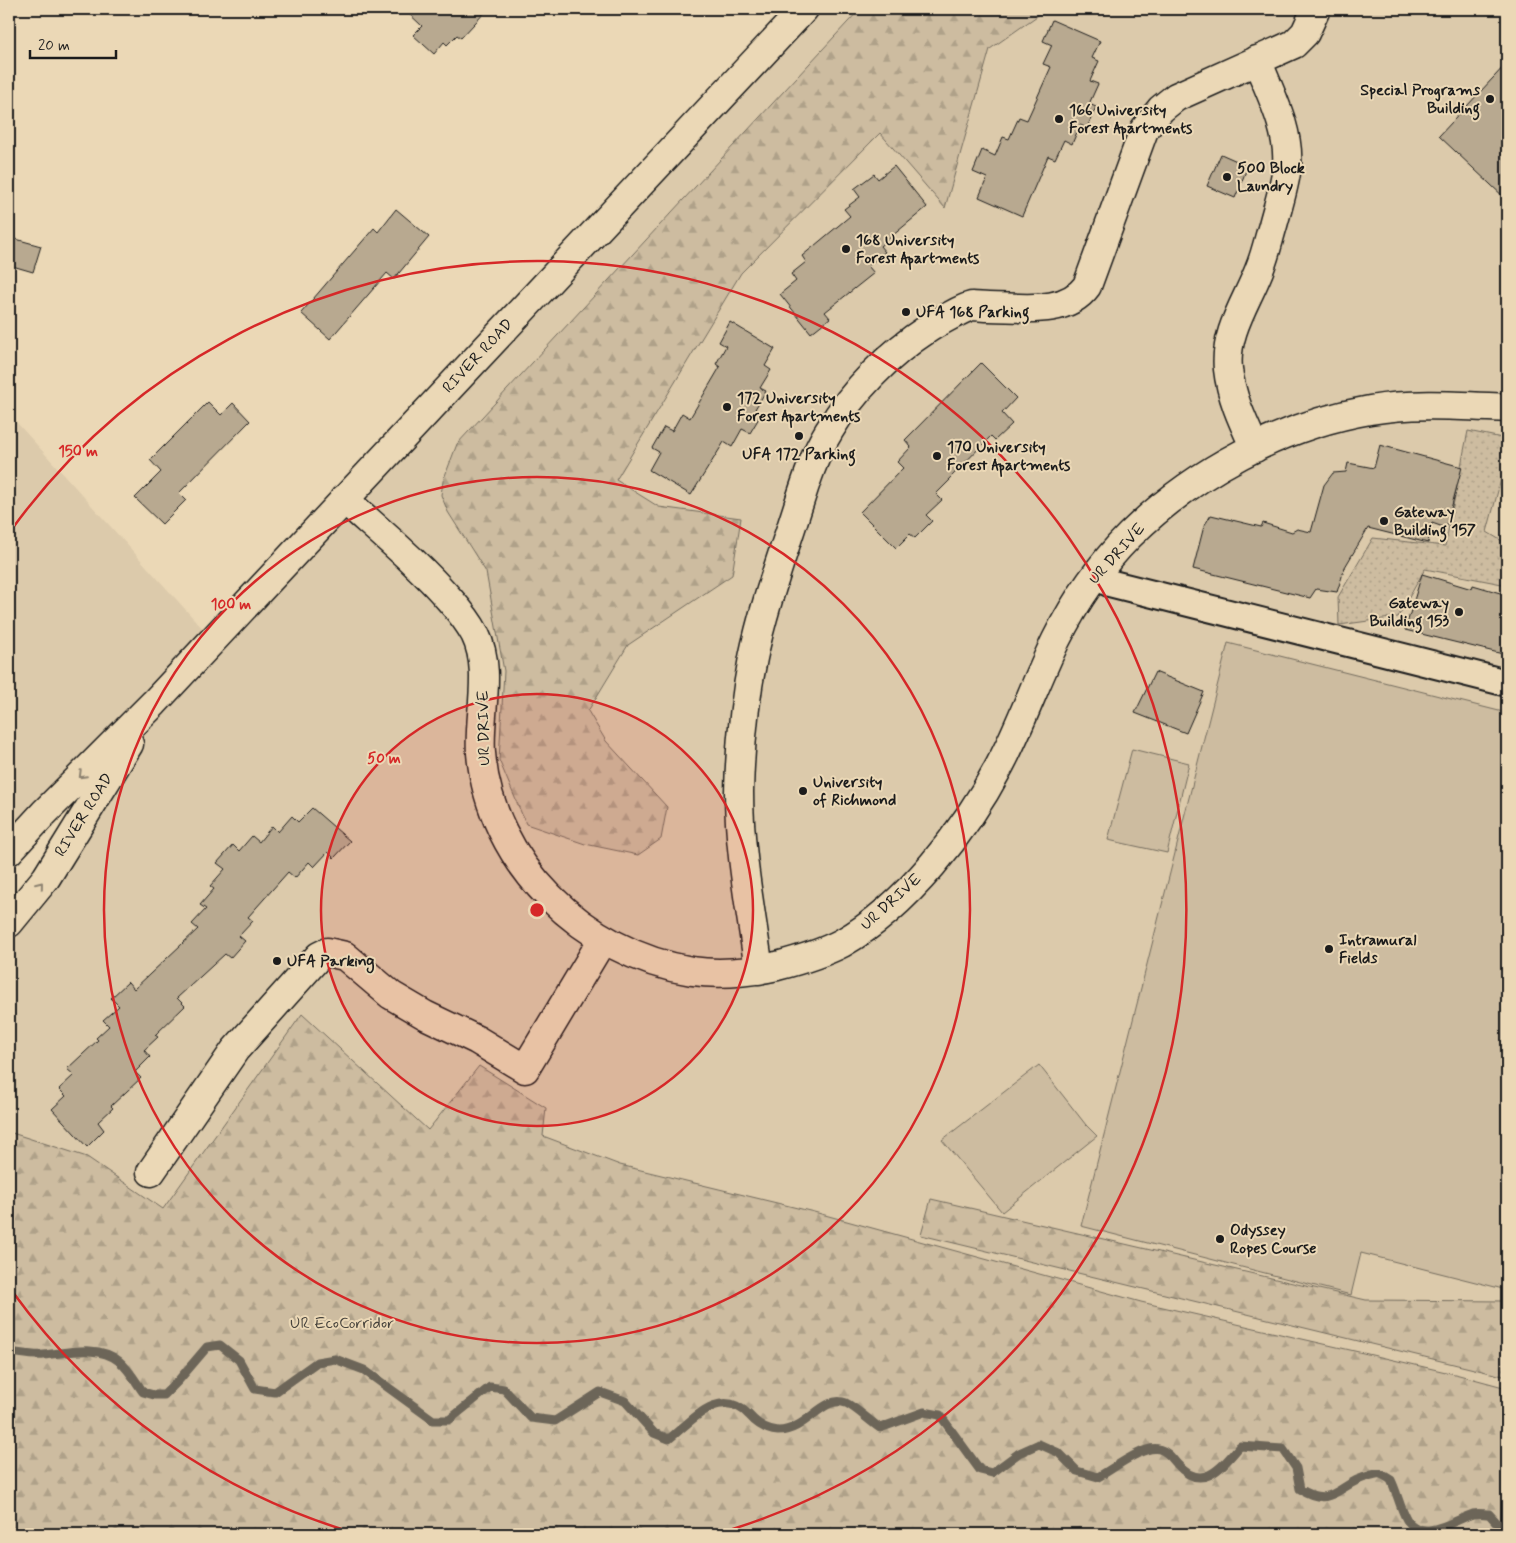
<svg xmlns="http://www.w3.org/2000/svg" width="1516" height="1543" viewBox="0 0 1516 1543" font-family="Mynerve,sans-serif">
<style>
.built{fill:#dccaab}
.forest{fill:url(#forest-firs);stroke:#746c5e}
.park{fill:url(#park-dots);stroke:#746c5e}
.pitch{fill:#cdbca0;stroke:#746c5e}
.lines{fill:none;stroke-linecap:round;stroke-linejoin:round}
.stream{stroke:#6c6558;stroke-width:9}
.building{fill:#b8a990;stroke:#1c1c1c}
.pedestrian-casing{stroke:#1c1c1c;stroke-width:30}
.minor-casing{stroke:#1c1c1c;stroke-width:31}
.secondary-casing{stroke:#1c1c1c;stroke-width:31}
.pedestrian{stroke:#ebd8b6;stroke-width:26}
.minor{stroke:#ebd8b6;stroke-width:28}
.secondary{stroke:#ebd8b6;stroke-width:28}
.oneway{stroke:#8e8371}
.ring{fill:none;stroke:#d62828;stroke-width:2.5}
.poi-dot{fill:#1c1c1c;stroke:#ebd8b6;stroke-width:2}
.labels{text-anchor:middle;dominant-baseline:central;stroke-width:4;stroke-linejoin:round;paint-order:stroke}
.poi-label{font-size:16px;font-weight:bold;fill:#1c1c1c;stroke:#ebd8b6;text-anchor:start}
.street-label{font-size:16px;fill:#1c1c1c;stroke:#ebd8b6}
.park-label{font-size:16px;fill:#48443d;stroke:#ebd8b6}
.centre{fill:#d62828;stroke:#ebd8b6;stroke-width:2.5}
.ring-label{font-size:15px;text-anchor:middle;font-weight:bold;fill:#d62828;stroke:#ebd8b6;stroke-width:4;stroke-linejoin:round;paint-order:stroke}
</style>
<defs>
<pattern id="forest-firs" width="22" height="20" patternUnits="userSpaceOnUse" patternTransform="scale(1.25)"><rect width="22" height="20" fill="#cdbca0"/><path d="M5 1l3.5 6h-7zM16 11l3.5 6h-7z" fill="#afa189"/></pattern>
<pattern id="park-dots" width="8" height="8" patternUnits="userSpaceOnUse" patternTransform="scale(1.25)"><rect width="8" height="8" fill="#cdbca0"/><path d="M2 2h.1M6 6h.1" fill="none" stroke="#afa189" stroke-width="1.8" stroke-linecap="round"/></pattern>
</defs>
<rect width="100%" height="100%" fill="#ebd8b6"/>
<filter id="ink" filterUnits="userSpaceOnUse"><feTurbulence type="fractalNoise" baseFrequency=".02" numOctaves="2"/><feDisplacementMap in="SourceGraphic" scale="10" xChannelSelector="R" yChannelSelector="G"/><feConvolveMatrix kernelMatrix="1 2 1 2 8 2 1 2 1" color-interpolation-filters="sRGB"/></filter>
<g filter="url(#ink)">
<path class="built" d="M 804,9 L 1507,9 L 1507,1534 L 9,1534 L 9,923 L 152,706 L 9,851 L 9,414 L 213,640 Z"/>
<path class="forest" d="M 860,9 L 1047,9 L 990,49 L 945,208 L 880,133 L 741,273 L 616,480 L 659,507 L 741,518 L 732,575 L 628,645 L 588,711 L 606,741 L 667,807 L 661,839 L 638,855 L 585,844 L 526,824 L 499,760 L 504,671 L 486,572 L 448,512 L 441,495 L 443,481 L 457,444 Z
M 302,1014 L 428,1130 L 479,1066 L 546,1108 L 543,1136 L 620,1165 L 814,1212 L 1141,1302 L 1459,1375 L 1507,1388 L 1507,1534 L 9,1534 L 9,1132 L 87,1157 L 163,1209 Z
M 931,1199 L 1366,1300 L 1507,1301 L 1507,1377 L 921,1235 Z"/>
<path class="park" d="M 1468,431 L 1507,439 L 1507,457 L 1487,532 L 1507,544 L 1507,585 L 1425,569 L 1398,617 L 1339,625 L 1338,597 L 1373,538 L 1445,546 Z"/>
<path class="pitch" d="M 1228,643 L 1507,713 L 1507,1290 L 1361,1253 L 1351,1295 L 1081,1226 Z
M 1132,749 L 1189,763 L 1167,853 L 1108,840 Z
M 1039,1065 L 1086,1125 L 1097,1136 L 1002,1212 L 942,1140 Z"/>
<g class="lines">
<path class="stream" d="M 9,1352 C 20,1353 32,1356 44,1355 C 67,1353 98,1344 119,1361 C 129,1369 136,1382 143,1392 L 154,1395 L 164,1395 L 178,1381 L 207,1347 L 220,1345 L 239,1360 L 255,1389 L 275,1392 L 317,1362 L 335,1359 L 364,1370 L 433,1420 L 449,1420 L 490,1387 L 504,1389 L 531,1418 L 555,1421 L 600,1392 L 625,1401 L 654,1433 L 669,1439 C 692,1421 720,1385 749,1415 C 756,1423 766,1430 778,1431 C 807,1431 823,1394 846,1403 C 855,1407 871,1422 880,1428 L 924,1412 L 940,1415 L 980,1470 L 992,1473 L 1019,1453 L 1039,1444 L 1059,1453 L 1077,1471 L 1098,1477 C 1113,1469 1143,1445 1159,1449 C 1167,1451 1172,1458 1177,1464 C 1202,1493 1221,1468 1240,1446 L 1283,1449 L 1296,1468 L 1300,1489 C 1334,1510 1339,1482 1369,1476 C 1372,1475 1377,1473 1380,1474 C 1384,1475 1388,1478 1391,1480 C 1397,1492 1400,1508 1407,1520 C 1423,1543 1454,1520 1473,1514 C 1478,1513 1484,1514 1489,1514 L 1507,1534"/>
</g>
<path class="building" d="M 404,9 L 488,9 L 461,38 L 457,35 L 447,45 L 444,42 L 434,54 L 413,35 L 422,26 Z
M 1052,20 L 1100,41 L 1092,58 L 1099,61 L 1090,81 L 1098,84 L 1089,104 L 1096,107 L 1087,128 L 1080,125 L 1072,144 L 1064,140 L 1055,159 L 1048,156 L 1022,216 L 979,197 L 987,178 L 973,172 L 982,150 L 995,156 L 1003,137 L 1009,139 L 1019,117 L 1027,120 L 1051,67 L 1043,64 L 1052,45 L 1043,41 Z
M 1507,63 L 1507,200 L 1439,136 Z
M 1221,154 L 1248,166 L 1235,198 L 1207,186 Z
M 894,166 L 927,207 L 880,246 L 885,252 L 868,266 L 874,273 L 825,312 L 830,318 L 811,333 L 780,294 L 796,281 L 791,274 L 806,262 L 802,256 L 850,216 L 844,209 L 860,197 L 854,189 L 874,174 L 878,179 Z
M 396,209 L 429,237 L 394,279 L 387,273 L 330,339 L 301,313 L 374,228 L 378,232 Z
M 12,238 L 41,246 L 33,272 L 9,265 L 9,250 Z
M 730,322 L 775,349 L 765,366 L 771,370 L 760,388 L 766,391 L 755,409 L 762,413 L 750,433 L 742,429 L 732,447 L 724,442 L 691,495 L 649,470 L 659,452 L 652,448 L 664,427 L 672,431 L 682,413 L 690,418 L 720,367 L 716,364 L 726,346 L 719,342 Z
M 981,363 L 1016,398 L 1002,413 L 1012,424 L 995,440 L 991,436 L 949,479 L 950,480 L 936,494 L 942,500 L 926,515 L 932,521 L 915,538 L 910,534 L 896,548 L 860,512 L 903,468 L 897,462 L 911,447 L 905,440 Z
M 208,402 L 221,415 L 233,403 L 250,421 L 179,493 L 186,500 L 162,524 L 135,498 L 161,472 L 150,460 Z
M 1380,445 L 1462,467 L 1446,528 L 1432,523 L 1428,543 L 1368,528 L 1345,567 L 1337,592 L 1316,589 L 1310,598 L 1193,569 L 1204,526 L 1211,515 L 1261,527 L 1263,523 L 1292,532 L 1297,529 L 1311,532 L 1324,485 L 1333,473 L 1346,472 L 1348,463 L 1374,468 Z
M 1422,574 L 1472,589 L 1473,585 L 1507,595 L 1507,655 L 1405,630 Z
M 1155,672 L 1204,692 L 1186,733 L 1135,713 Z
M 312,808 L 350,841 L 334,858 L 328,852 L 314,867 L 309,862 L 295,878 L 288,872 L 248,917 L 253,921 L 239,936 L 245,941 L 230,958 L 225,954 L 177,998 L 185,1006 L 155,1035 L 158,1037 L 144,1050 L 150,1057 L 135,1072 L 141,1078 L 111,1106 L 113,1108 L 98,1122 L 104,1130 L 87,1147 L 52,1109 L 66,1096 L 59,1089 L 74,1075 L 67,1069 L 98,1040 L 96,1038 L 109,1026 L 103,1020 L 119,1006 L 111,998 L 128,982 L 134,989 L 198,929 L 192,924 L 206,909 L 200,905 L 214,889 L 210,886 L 225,869 L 217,863 L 233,845 L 239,851 L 252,836 L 259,842 L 272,826 L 278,832 L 292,816 L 298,822 Z"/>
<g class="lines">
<defs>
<path id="pedestrian" d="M 1109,583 L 1507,683"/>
<path id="minor" d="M 1255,448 C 1243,422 1231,397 1228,369 C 1224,331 1249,299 1261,265 C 1266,252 1269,238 1273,225 C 1278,206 1285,185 1287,166 C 1290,130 1270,93 1257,60
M 344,499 C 380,532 418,563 450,600 C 459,610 468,621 475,634 C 493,670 478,715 481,753 C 490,863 585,954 692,971 C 720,975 750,972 777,966 C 800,960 821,954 842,943 C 907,906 965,831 1000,765 C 1021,725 1036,681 1056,640 C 1075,602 1100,565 1130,535 C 1194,472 1282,425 1370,410 C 1415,402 1462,406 1507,408
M 759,970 C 751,911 739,852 739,792 C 740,747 744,703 753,658 C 762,614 777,571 791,528 C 802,495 811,460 829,431 C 853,390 889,354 929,328 C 937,323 963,308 972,306 C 977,306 983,307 989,307 C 1021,307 1065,316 1087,286 L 1144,130 L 1161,109 L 1176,97 L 1294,44 L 1305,33 L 1316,9
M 151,1172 L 235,1050 L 319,956 L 327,952 L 345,956 L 391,995 L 425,1015 L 477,1040 L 525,1069 L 603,939"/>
<path id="secondary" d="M 9,851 L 44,813 L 154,703 L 804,9
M 9,923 L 46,878 L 129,744"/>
</defs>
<use href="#pedestrian" class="pedestrian-casing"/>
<use href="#minor" class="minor-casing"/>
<use href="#secondary" class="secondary-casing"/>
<use href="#pedestrian" class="pedestrian"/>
<use href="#minor" class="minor"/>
<use href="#secondary" class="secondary"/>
</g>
<defs><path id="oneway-chevron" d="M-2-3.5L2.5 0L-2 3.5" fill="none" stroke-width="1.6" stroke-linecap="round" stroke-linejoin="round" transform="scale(1.25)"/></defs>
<g class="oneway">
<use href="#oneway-chevron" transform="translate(82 775) rotate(135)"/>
<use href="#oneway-chevron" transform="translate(40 885) rotate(-51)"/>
</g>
</g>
<circle cx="537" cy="910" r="216" fill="#d62828" fill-opacity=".12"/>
<g class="ring">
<circle cx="537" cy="910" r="216"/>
<circle cx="537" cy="910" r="433"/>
<path d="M358 1534A649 649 0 0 1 12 1291M12 529A649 649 0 1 1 716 1534"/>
</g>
<g class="poi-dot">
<circle cx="1490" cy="99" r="5"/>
<circle cx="1059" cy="119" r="5"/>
<circle cx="1227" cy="177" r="5"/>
<circle cx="846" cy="249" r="5"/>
<circle cx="906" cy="312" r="5"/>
<circle cx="727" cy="407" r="5"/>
<circle cx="799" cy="436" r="5"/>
<circle cx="937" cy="456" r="5"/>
<circle cx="1384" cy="521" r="5"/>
<circle cx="1459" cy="612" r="5"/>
<circle cx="803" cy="791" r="5"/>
<circle cx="1329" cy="949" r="5"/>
<circle cx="277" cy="961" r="5"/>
<circle cx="1220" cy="1239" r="5"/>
</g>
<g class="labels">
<g class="poi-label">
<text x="1480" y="90" text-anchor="end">Special Programs<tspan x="1480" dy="18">Building</tspan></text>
<text x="1069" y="110">166 University<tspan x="1069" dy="18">Forest Apartments</tspan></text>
<text x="1237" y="168">500 Block<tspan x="1237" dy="18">Laundry</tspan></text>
<text x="856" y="240">168 University<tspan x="856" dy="18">Forest Apartments</tspan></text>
<text x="916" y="312">UFA 168 Parking</text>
<text x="737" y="398">172 University<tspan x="737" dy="18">Forest Apartments</tspan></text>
<text x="947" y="447">170 University<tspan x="947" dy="18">Forest Apartments</tspan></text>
<text x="799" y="454" text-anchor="middle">UFA 172 Parking</text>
<text x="1394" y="512">Gateway<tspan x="1394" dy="18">Building 157</tspan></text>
<text x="1449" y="603" text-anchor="end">Gateway<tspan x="1449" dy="18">Building 153</tspan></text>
<text x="813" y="782">University<tspan x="813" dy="18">of Richmond</tspan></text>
<text x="1339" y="940">Intramural<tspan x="1339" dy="18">Fields</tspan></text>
<text x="287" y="961">UFA Parking</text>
<text x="1230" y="1230">Odyssey<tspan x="1230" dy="18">Ropes Course</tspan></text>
</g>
<g class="street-label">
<text transform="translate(478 356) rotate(-47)">RIVER ROAD</text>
<text transform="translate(1117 554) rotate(-48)">UR DRIVE</text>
<text transform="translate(484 728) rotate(-91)">UR DRIVE</text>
<text transform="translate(84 815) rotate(-58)">RIVER ROAD</text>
<text transform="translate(891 902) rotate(-42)">UR DRIVE</text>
</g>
<g class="park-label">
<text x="342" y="1323">UR EcoCorridor</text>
</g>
</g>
<circle cx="537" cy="910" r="8" class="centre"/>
<g class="ring-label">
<text x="78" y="456">150 m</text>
<text x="231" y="609">100 m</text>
<text x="384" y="763">50 m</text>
</g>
<rect width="1516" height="1543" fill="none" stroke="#ebd8b6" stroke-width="30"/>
<rect x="15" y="15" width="1486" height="1513" fill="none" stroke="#1c1c1c" stroke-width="2" filter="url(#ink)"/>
<path d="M30 50v8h86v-8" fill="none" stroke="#1c1c1c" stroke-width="2.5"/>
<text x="38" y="50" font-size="15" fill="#1c1c1c" stroke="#ebd8b6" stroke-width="4" paint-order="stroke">20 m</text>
</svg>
